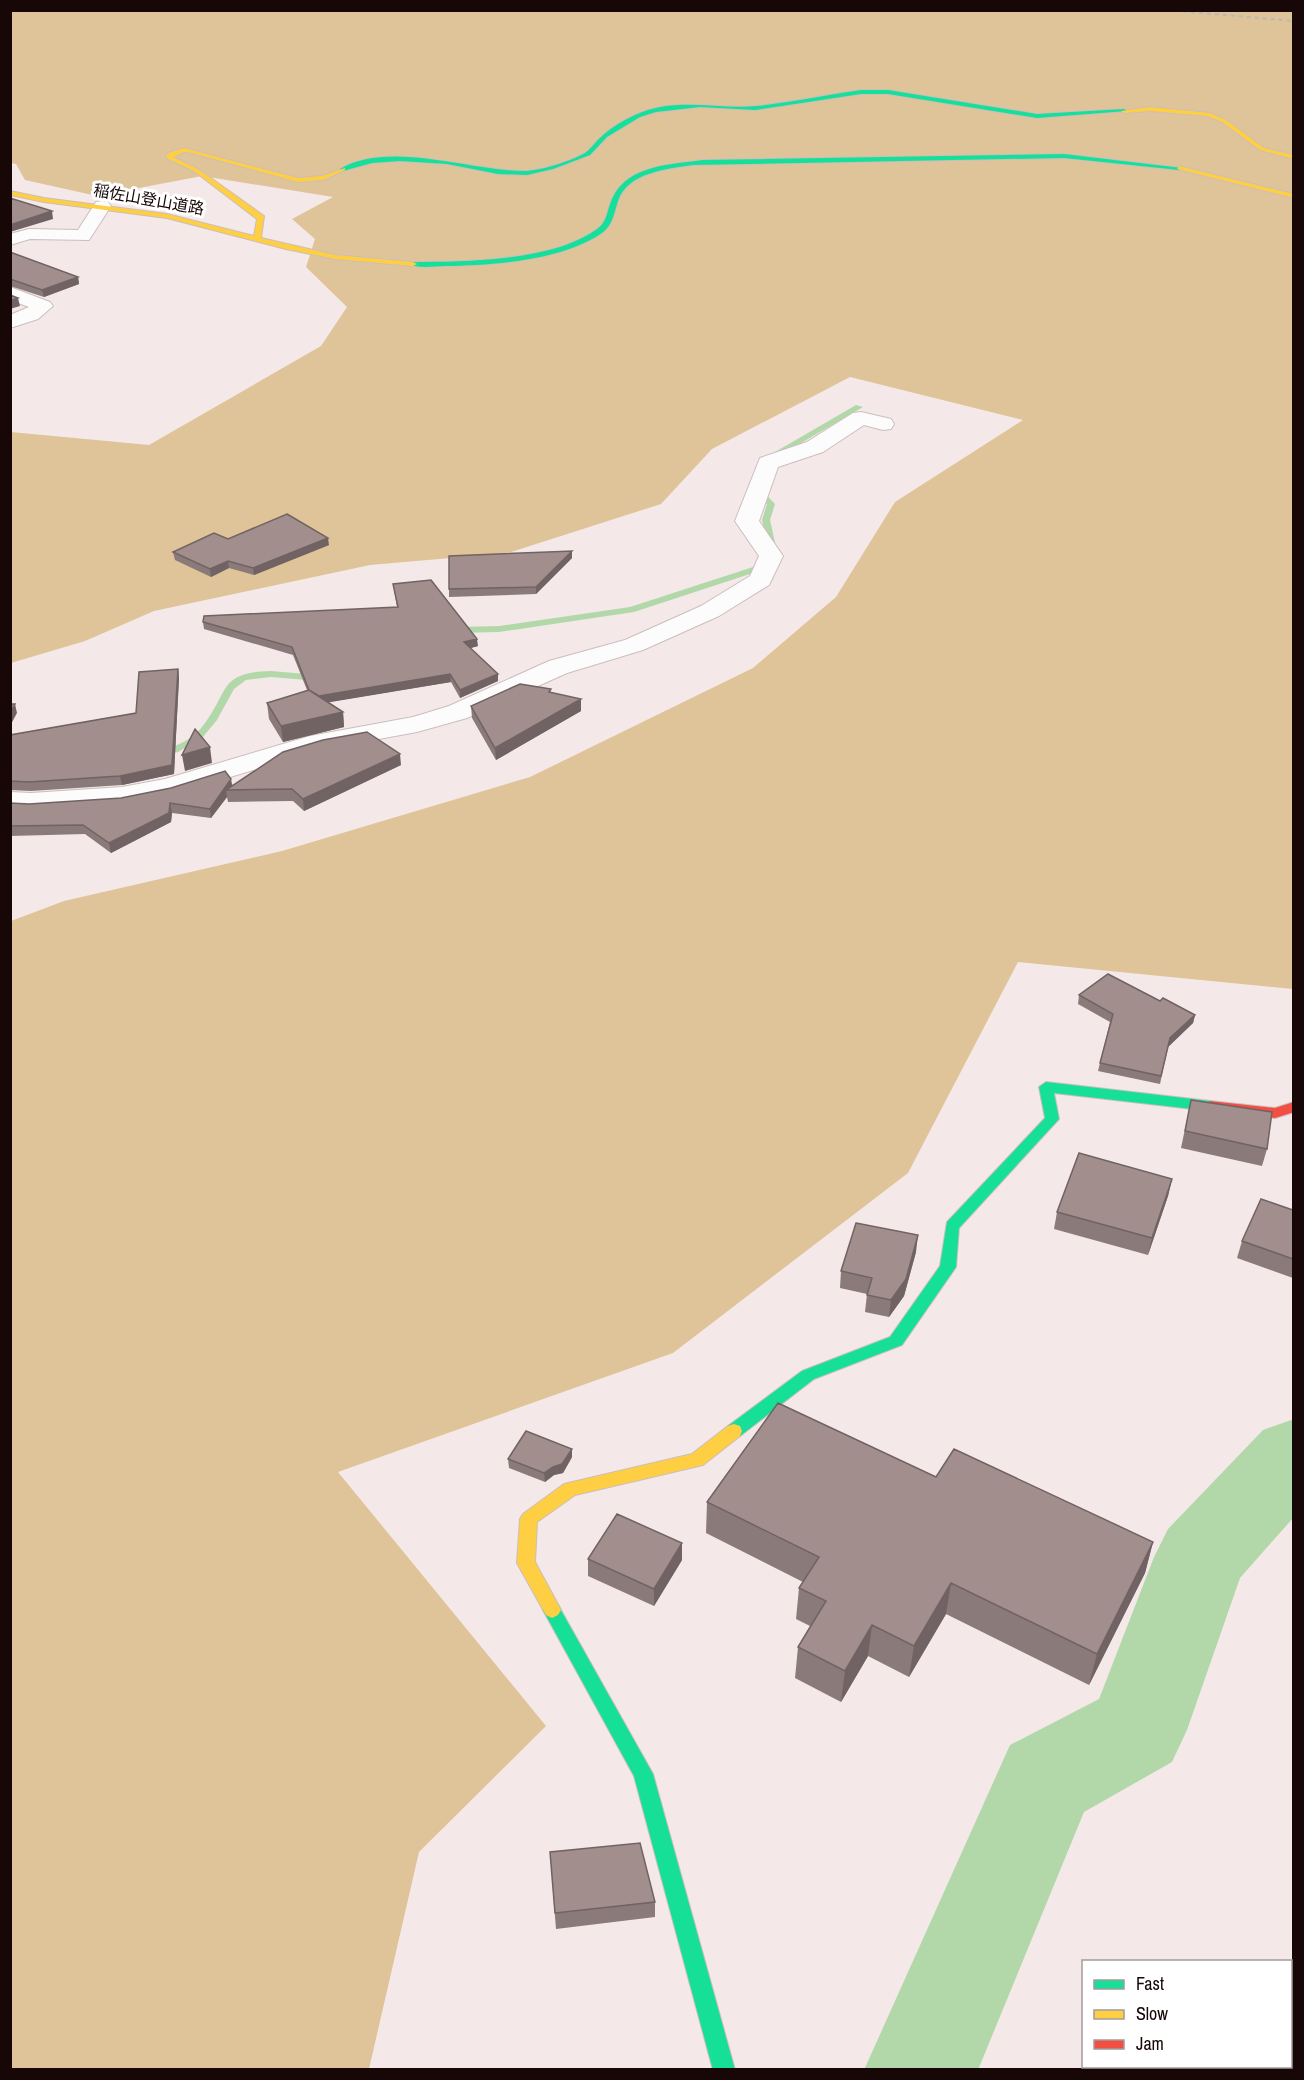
<svg xmlns="http://www.w3.org/2000/svg" width="1304" height="2080" viewBox="0 0 1304 2080" font-family="'Archivo Narrow','Noto Sans JP',sans-serif">
<style>
.forest{fill:#dfc499}
.lines{fill:none;stroke-linecap:round;stroke-linejoin:round}
.stream{fill:#b2d8aa;fill-rule:evenodd}
.river{fill:#b2d8aa;fill-rule:evenodd}
.street-casing{stroke:#cbbebd;stroke-width:2}
.fast-casing{stroke:#cbbebd;stroke-width:2}
.slow-casing{stroke:#cbbebd;stroke-width:2}
.jam-casing{stroke:#cbbebd;stroke-width:2}
.street{fill:#fdfcfc;fill-rule:evenodd}
.fast{fill:#16e098;fill-rule:evenodd}
.slow{fill:#ffcf43;fill-rule:evenodd}
.jam{fill:#f24e42;fill-rule:evenodd}
.rail{stroke:#bcb8b8;stroke-width:2;stroke-dasharray:4 4;stroke-linecap:butt}
.wall{fill:#8a7a79}
.shaded-wall{fill:#716363}
.building{fill:#a18e8d;stroke:#716363;stroke-width:1.5}
.labels{text-anchor:middle;dominant-baseline:central;stroke-width:6;stroke-linejoin:round;paint-order:stroke}
.far-street-label{font-size:16px;fill:#170707;stroke:#fff}
</style>
<rect width="100%" height="100%" fill="#f4e9e8"/>
<path class="forest" d="M 11,11 L 1293,11 L 1293,989 L 1018,962 L 908,1173 L 673,1353 L 338,1472 L 546,1726 L 419,1852 L 369,2069 L 11,2069 L 11,921 L 64,901 L 282,851 L 530,777 L 753,668 L 836,597 L 895,502 L 1023,420 L 850,377 L 712,449 L 661,504 L 508,553 L 370,565 L 154,611 L 85,641 L 11,663 L 11,432 L 149,445 L 321,346 L 347,307 L 306,267 L 315,239 L 292,219 L 333,197 L 202,176 L 97,196 L 25,180 L 16,164 L 11,163 Z"/>
<g class="lines">
<path class="stream" d="M 856,405 L 863,407 L 770,461 L 763,459 Z
M 752,486 L 758,486 L 775,504 L 770,520 L 776,547 L 759,571 L 634,612 L 499,632 L 456,633 L 451,630 L 456,627 L 499,626 L 630,607 L 753,567 L 768,547 L 762,520 L 767,504 L 752,490 Z
M 271,671 L 318,675 L 323,678 L 318,681 L 271,677 L 246,680 L 234,689 L 217,720 L 202,738 L 178,752 L 157,756 L 157,752 C 176,747 194,739 205,723 C 229,691 219,672 271,671 Z"/>
<path class="river" d="M 1294,1419 L 1294,1517 L 1240,1578 L 1187,1730 L 1172,1762 L 1084,1812 L 978,2070 L 864,2070 L 1010,1745 L 1099,1699 L 1154,1557 L 1168,1529 L 1263,1430 Z"/>
<defs>
<path id="street" d="M 102,201 L 108,202 L 111,206 L 89,240 L 30,239 L 10,245 L 10,234 L 29,229 L 78,230 L 96,202 Z
M 10,287 L 50,302 L 53,306 L 38,319 L 10,328 L 10,315 L 29,307 L 10,300 Z
M 861,412 L 891,419 L 894,424 L 891,429 L 883,430 L 864,425 L 823,452 L 778,467 L 759,521 L 783,556 L 769,585 L 719,616 L 643,650 L 567,673 L 467,718 L 417,732 L 324,749 L 180,792 L 122,805 L 31,811 L 10,810 L 10,792 L 31,793 L 122,787 L 165,779 L 310,736 L 413,717 L 449,706 L 549,661 L 625,640 L 701,606 L 750,576 L 759,556 L 735,521 L 760,458 L 807,442 L 853,413 Z"/>
<path id="fast" d="M 861,90 L 888,90 L 1037,114 L 1124,109 L 1127,111 L 1037,118 L 888,94 L 861,94 L 755,110 L 700,107 L 656,112 L 640,117 L 607,137 L 590,155 L 553,169 L 527,175 L 498,174 L 447,164 L 400,161 L 372,163 L 343,171 L 340,169 C 389,140 470,171 524,171 C 540,171 571,161 585,153 C 591,149 595,142 601,137 C 610,128 624,120 635,115 C 675,96 717,110 757,106 C 792,102 827,95 861,90 Z
M 1064,154 L 1182,168 L 1179,170 L 1064,158 L 693,165 C 667,169 628,172 618,201 C 614,213 613,225 602,233 C 561,261 493,265 445,266 C 435,266 418,269 409,264 L 413,262 C 465,262 554,261 597,229 C 608,222 607,208 613,197 C 628,165 673,164 703,160 Z
M 1046,1082 L 1210,1101 L 1217,1106 L 1210,1111 L 1054,1093 L 1059,1119 L 959,1228 L 956,1267 L 902,1345 L 814,1379 L 740,1436 L 734,1438 L 728,1436 L 726,1431 L 728,1426 L 802,1371 L 890,1337 L 940,1266 L 947,1222 L 1045,1118 L 1039,1087 Z
M 552,1602 L 558,1605 L 653,1774 L 735,2070 L 713,2070 L 634,1776 L 543,1610 L 546,1605 Z"/>
<path id="slow" d="M 1150,107 L 1210,113 L 1226,120 L 1264,148 L 1294,155 L 1294,159 L 1260,150 L 1222,122 L 1207,116 L 1150,111 L 1124,113 L 1121,111 Z
M 184,148 L 298,178 L 322,176 L 345,168 L 345,170 L 323,180 L 298,182 L 192,153 L 184,152 L 173,157 L 198,169 L 264,216 L 261,238 L 335,255 L 413,262 L 417,264 L 413,266 L 335,259 L 286,249 L 167,218 L 44,202 L 10,195 L 10,191 L 44,198 L 167,214 L 254,236 L 257,219 L 194,171 L 166,158 L 168,153 Z
M 1179,166 L 1294,194 L 1294,198 L 1177,169 Z
M 734,1424 L 740,1426 L 742,1431 L 740,1436 L 703,1465 L 575,1495 L 537,1522 L 535,1562 L 561,1610 L 558,1615 L 552,1618 L 546,1615 L 517,1563 L 520,1519 L 523,1514 L 564,1484 L 692,1454 L 728,1426 Z"/>
<path id="jam" d="M 1210,1101 L 1275,1108 L 1294,1102 L 1294,1112 L 1275,1118 L 1205,1109 L 1203,1106 Z"/>
</defs>
<use href="#street" class="street-casing"/>
<use href="#fast" class="fast-casing"/>
<use href="#slow" class="slow-casing"/>
<use href="#jam" class="jam-casing"/>
<use href="#street" class="street"/>
<use href="#fast" class="fast"/>
<use href="#slow" class="slow"/>
<use href="#jam" class="jam"/>
<path class="rail" d="M 1167,10 L 1294,21"/>
</g>
<path class="wall" d="M 10,252 L 78,277 L 79,284 L 44,297 L 10,286 Z
M 228,539 L 329,545 L 254,575 L 229,568 L 211,577 L 175,560 L 173,552 Z
M 572,558 L 536,594 L 449,597 L 449,589 Z
M 393,584 L 478,646 L 470,648 L 498,681 L 460,698 L 451,682 L 328,702 L 343,712 L 344,727 L 283,742 L 269,719 L 267,703 L 307,690 L 293,655 L 204,629 L 203,622 L 397,607 Z
M 178,669 L 179,678 L 174,774 L 122,785 L 31,791 L 10,790 L 10,735 L 136,713 Z
M 552,693 L 581,711 L 496,760 L 472,718 L 471,706 Z
M 401,765 L 304,811 L 293,801 L 228,802 L 227,797 L 211,818 L 172,813 L 171,822 L 111,853 L 85,834 L 10,836 L 10,803 L 29,804 L 121,798 Z
M 1079,995 L 1160,1001 L 1195,1015 L 1193,1023 L 1168,1047 L 1160,1084 L 1098,1071 L 1110,1022 L 1078,1004 Z
M 1191,1100 L 1267,1149 L 1262,1166 L 1181,1148 Z
M 1172,1179 L 1168,1196 L 1148,1255 L 1054,1229 L 1057,1212 Z
M 1293,1210 L 1293,1278 L 1237,1258 L 1242,1241 Z
M 916,1252 L 904,1296 L 889,1317 L 865,1312 L 867,1294 L 840,1288 L 841,1271 Z
M 572,1457 L 563,1473 L 554,1475 L 545,1482 L 509,1468 L 508,1459 Z
M 936,1477 L 1153,1542 L 1145,1573 L 1089,1685 L 946,1614 L 909,1677 L 868,1656 L 841,1702 L 795,1678 L 798,1647 L 810,1626 L 796,1619 L 799,1588 L 803,1582 L 706,1533 L 707,1502 Z
M 588,1559 L 682,1560 L 654,1606 L 588,1576 Z
M 550,1852 L 655,1902 L 655,1917 L 556,1929 Z"/>
<path class="shaded-wall" d="M 52,211 L 53,219 L 10,232 L 10,225 Z
M 78,277 L 79,284 L 44,297 L 42,290 Z
M 18,298 L 20,306 L 10,309 L 10,301 Z
M 328,538 L 329,545 L 254,575 L 253,568 Z
M 572,551 L 572,558 L 536,594 L 536,587 Z
M 228,561 L 229,568 L 211,577 L 210,569 Z
M 477,639 L 478,646 L 464,650 L 464,642 Z
M 178,669 L 179,678 L 174,774 L 122,785 L 120,776 Z
M 450,674 L 451,682 L 313,705 L 312,697 Z
M 498,674 L 498,681 L 460,698 L 460,690 Z
M 581,699 L 581,711 L 496,760 L 495,748 Z
M 15,704 L 17,713 L 10,726 L 10,713 Z
M 343,712 L 344,727 L 283,742 L 281,726 Z
M 210,747 L 212,763 L 185,771 L 182,755 Z
M 400,754 L 401,765 L 304,811 L 303,799 Z
M 231,779 L 233,789 L 226,790 L 227,797 L 211,818 L 210,809 Z
M 170,803 L 172,813 L 171,822 L 111,853 L 109,843 Z
M 1195,1015 L 1193,1023 L 1168,1047 L 1170,1038 Z
M 1172,1179 L 1168,1196 L 1148,1255 L 1152,1238 Z
M 918,1235 L 916,1252 L 904,1296 L 889,1317 L 891,1300 Z
M 572,1449 L 572,1457 L 563,1473 L 554,1475 L 545,1482 L 544,1473 Z
M 1153,1542 L 1145,1573 L 1089,1685 L 1097,1654 Z
M 682,1543 L 682,1560 L 654,1606 L 654,1589 Z
M 951,1583 L 946,1614 L 909,1677 L 914,1646 Z
M 872,1625 L 868,1656 L 841,1702 L 845,1671 Z"/>
<path class="building" d="M 10,198 L 52,211 L 10,225 Z
M 10,252 L 78,277 L 42,290 L 10,279 Z
M 10,295 L 18,298 L 10,301 Z
M 287,514 L 328,538 L 253,568 L 228,561 L 210,569 L 173,552 L 214,533 L 228,539 Z
M 572,551 L 536,587 L 449,589 L 449,556 Z
M 431,580 L 477,639 L 464,642 L 498,674 L 460,690 L 450,674 L 319,696 L 309,690 L 292,647 L 203,622 L 204,616 L 398,607 L 393,584 Z
M 178,669 L 172,765 L 120,776 L 29,782 L 10,781 L 10,735 L 136,713 L 139,672 Z
M 520,684 L 551,689 L 549,692 L 581,699 L 495,748 L 471,706 Z
M 309,690 L 343,712 L 281,726 L 267,703 Z
M 10,704 L 15,704 L 10,713 Z
M 195,729 L 210,747 L 182,755 Z
M 367,732 L 400,754 L 303,799 L 292,789 L 226,790 L 283,752 L 323,740 Z
M 225,771 L 231,779 L 210,809 L 170,803 L 169,813 L 109,843 L 83,825 L 10,826 L 10,803 L 29,804 L 121,798 L 171,788 Z
M 1108,974 L 1160,1001 L 1163,998 L 1195,1015 L 1170,1038 L 1161,1076 L 1100,1063 L 1113,1014 L 1079,995 Z
M 1191,1100 L 1272,1112 L 1267,1149 L 1185,1131 Z
M 1079,1153 L 1172,1179 L 1152,1238 L 1057,1212 Z
M 1261,1199 L 1293,1210 L 1293,1259 L 1242,1241 Z
M 856,1223 L 918,1235 L 906,1279 L 891,1300 L 867,1295 L 872,1278 L 841,1271 Z
M 778,1403 L 936,1477 L 954,1449 L 1153,1542 L 1097,1654 L 951,1583 L 914,1646 L 872,1625 L 845,1671 L 798,1647 L 826,1601 L 799,1588 L 819,1557 L 707,1502 Z
M 526,1431 L 572,1449 L 562,1464 L 553,1467 L 544,1473 L 508,1459 Z
M 617,1514 L 682,1543 L 654,1589 L 588,1559 Z
M 640,1843 L 655,1902 L 555,1913 L 550,1852 Z"/>
<g class="labels">
<g class="far-street-label">
<text transform="translate(149 199) rotate(10)">稲佐山登山道路</text>
</g>
</g>
<rect width="1304" height="2080" fill="none" stroke="#170707" stroke-width="24"/>
<rect x="1082" y="1960" width="210" height="108" fill="#ffffff" stroke="#a29c9c" stroke-width="1.5"/>
<rect x="1094" y="1980" width="30" height="9" fill="#16e098" stroke="#a29c9c" stroke-width="1.5"/>
<text x="1136" y="1990" font-size="18" fill="#170707">Fast</text>
<rect x="1094" y="2010" width="30" height="9" fill="#ffcf43" stroke="#a29c9c" stroke-width="1.5"/>
<text x="1136" y="2020" font-size="18" fill="#170707">Slow</text>
<rect x="1094" y="2040" width="30" height="9" fill="#f24e42" stroke="#a29c9c" stroke-width="1.5"/>
<text x="1136" y="2050" font-size="18" fill="#170707">Jam</text>
</svg>
